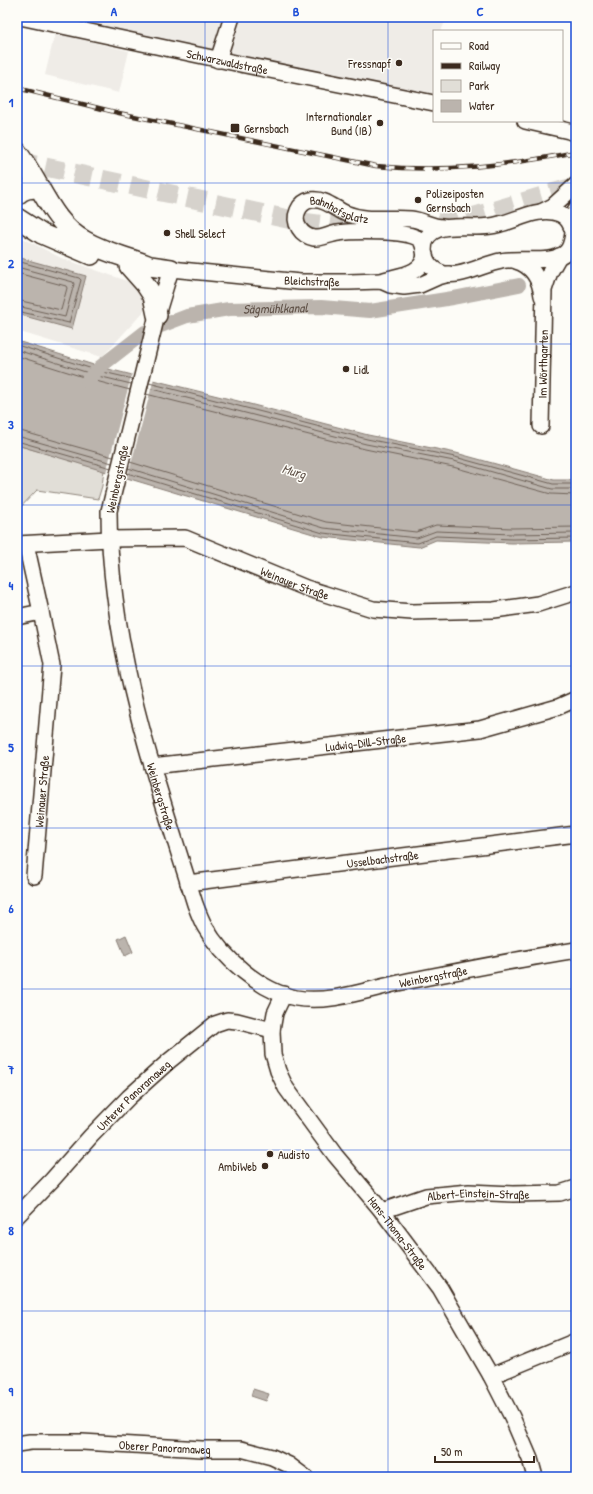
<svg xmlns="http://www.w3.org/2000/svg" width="593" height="1494" viewBox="0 0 593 1494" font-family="'Patrick Hand',sans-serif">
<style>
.built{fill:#efece7}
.green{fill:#e1ded7;stroke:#8e847a}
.water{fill:#bbb4ad;stroke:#887d74}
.pier{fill:#fdfcf7}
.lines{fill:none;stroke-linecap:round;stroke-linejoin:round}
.shore{stroke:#6e6157;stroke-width:1}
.canal{stroke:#bbb4ad;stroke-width:14}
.major-tunnel{stroke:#d6d2cc;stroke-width:19;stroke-dasharray:19 10;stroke-linecap:butt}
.minor-casing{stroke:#3b2a1e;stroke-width:18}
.major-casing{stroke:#3b2a1e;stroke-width:22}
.minor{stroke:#fdfcf7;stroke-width:15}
.major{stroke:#fdfcf7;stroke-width:19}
.rail-casing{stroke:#3b2a1e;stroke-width:4.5}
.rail{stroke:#fdfcf7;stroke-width:3;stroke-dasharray:9;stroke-linecap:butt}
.grid{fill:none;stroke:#1d4ed8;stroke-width:1;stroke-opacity:0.55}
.poi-dot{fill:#3b2a1e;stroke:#fdfcf7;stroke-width:1.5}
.labels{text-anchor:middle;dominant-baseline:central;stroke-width:3;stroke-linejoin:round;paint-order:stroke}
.street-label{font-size:12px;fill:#3b2a1e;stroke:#fdfcf7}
.poi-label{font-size:12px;fill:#3b2a1e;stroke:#fdfcf7;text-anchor:start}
.water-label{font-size:13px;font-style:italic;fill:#615349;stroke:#fdfcf7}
.neatline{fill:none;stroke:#1d4ed8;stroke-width:1.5}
.grid-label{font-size:13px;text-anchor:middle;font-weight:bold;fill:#1d4ed8}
</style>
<rect width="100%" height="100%" fill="#fdfcf7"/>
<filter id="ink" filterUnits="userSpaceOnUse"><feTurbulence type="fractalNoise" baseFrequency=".025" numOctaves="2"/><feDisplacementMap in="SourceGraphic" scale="8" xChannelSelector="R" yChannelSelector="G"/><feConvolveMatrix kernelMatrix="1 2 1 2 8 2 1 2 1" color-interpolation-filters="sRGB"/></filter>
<g filter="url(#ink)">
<path class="built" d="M 59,17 L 447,17 L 441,31 L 434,31 L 434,94 L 210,51 Z
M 55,33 L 129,51 L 119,93 L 45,75 Z
M 17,235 L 61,258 L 133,283 L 147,308 L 102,357 L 17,331 Z"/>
<path class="green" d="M 17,445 L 104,470 L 102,486 L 98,499 L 37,490 L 17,511 L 17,516 Z"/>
<path class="water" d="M 17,257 L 86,276 L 72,329 L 17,314 Z
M 17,341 L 100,367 L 238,401 L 368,435 L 456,453 L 554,480 L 576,480 L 576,542 L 512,543 L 436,540 L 419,547 L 323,537 L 17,445 Z
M 126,935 L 133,952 L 125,956 L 118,939 Z
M 253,1389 L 269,1394 L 266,1401 L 251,1396 Z"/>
<path class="pier" d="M 132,373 L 154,378 L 127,479 L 106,473 Z"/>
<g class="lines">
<path class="shore" d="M 17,261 L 79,278 L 81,280 L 69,323 L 17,311
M 17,267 L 73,282 L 74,284 L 65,317 L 17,306
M 17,273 L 66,286 L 67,288 L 61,310 L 17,300
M 17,345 L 99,371 L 133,379
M 17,350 L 98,376 L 131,384
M 17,356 L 96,381 L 130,390
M 149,383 L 367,439 L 455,457 L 553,484 L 576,484
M 148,388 L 366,444 L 454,461 L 552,489 L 576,489
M 146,394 L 365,449 L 453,467 L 551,494 L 576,495
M 17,430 L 113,457
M 17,436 L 112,463
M 17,441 L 111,468
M 130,462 L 326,522 L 416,532 L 436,525 L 512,528 L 576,527
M 128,468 L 324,528 L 417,538 L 436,531 L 512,534 L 576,533
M 127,473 L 323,533 L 418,543 L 436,536 L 512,539 L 576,538"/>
<path class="canal" id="s1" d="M 87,381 L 100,367 L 145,332 L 187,316 L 229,309 L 321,307 L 370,311 L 453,298 L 519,285"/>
<path class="major-tunnel" d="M 17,161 L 302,222 L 342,227 L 361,226
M 439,223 L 462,220 L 576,186"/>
<defs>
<g id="minor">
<path id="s2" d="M 20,17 L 245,65 L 434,103"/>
<path d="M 218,60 L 232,17"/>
<path d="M 525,121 L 569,131 L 576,134"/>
<path d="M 541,212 L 553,206 L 576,185"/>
<path d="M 573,232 C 570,221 565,214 553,212 C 535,209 517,220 500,224 C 493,226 484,227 476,227 C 457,227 423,222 424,251 C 425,259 430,267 437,271 C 456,282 482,264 501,261 C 518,257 554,265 566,252 C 575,244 573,221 576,209"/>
<path id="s3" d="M 424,249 C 423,245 422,241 419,239 C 406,230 354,231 338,233 C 330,234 321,239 314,238 C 308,237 302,233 299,228 C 292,217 299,202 311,200 C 324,198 334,208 345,213 C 367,222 389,217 411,219 C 422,220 432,227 443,227"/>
<path d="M 516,261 C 533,266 540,279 542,296"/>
<path id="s4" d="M 449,274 L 438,277 L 420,285 L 404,287 L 390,285 L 381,281 L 349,282 L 300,282 L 171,269 L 157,315 L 109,511 C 109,647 155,776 195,904 C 198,912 201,920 205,927 C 222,957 261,992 296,998 C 331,1004 368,989 403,982 C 460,971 518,959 576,950"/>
<path d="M 381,281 C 396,275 422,276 425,255"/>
<path id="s5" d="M 541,426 L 544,290 L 550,272 L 559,256"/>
<path id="s6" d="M 17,544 L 109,539 L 185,538 L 306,588 L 373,609 L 412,612 L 494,610 L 538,604 L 576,592"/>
<path d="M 17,617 L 41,612 L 26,544"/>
<path id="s7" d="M 152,766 L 480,729 L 558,707 L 576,699"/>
<path id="s8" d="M 34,876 L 52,665 L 41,612"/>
<path id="s9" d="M 188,883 L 576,834"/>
<path id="s10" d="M 284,994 L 275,1013 L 272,1030 L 273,1054 L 278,1071 L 286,1088 L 335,1155 L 382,1211 L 440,1288 L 491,1376 L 512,1417 L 530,1459 L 535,1477"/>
<path id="s11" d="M 382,1211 L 426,1196 L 469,1192 L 513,1194 L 560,1193 L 576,1188"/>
<path id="s12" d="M 17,1216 L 52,1180 L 91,1136 L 129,1097 L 169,1061 L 215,1024 L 227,1020 L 237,1021 L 272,1030"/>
<path d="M 491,1376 L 576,1341"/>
<path id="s13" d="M 17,1444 L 30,1442 L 82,1442 L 202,1449 L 241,1449 L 272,1457 L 289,1465 L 305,1477"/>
</g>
<path id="major" d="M 17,152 C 40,181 51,223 85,241 C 105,253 129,257 150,266
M 17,195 C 24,188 31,188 40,188
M 17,218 L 42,234 L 91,255
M 129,266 L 145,284 L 153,296 L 157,315
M 138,266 L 150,266 L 171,269"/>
</defs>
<use href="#minor" class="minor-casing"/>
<use href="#major" class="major-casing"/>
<use href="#minor" class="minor"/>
<use href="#major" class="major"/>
<defs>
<path id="rail" d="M 17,88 L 119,113 L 376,166 C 444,173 510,165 576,152"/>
</defs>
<use href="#rail" class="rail-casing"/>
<use href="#rail" class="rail"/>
</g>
</g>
<path class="grid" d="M 205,17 L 205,1477M 388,17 L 388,1477M 17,183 L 576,183M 17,344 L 576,344M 17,505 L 576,505M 17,666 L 576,666M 17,828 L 576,828M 17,989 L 576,989M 17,1150 L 576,1150M 17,1311 L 576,1311"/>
<g class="poi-dot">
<circle cx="399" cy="63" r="4"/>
<circle cx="380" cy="123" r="4"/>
<rect x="230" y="123" width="10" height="10" rx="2"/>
<circle cx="418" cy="200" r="4"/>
<circle cx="167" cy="233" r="4"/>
<circle cx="346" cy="369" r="4"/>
<circle cx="270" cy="1154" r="4"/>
<circle cx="265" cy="1166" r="4"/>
</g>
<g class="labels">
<g class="street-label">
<text stroke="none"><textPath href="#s2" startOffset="212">Schwarzwaldstraße</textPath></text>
<text stroke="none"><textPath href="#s3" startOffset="202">Bahnhofsplatz</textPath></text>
<text transform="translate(312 281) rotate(2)">Bleichstraße</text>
<text stroke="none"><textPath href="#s5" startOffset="62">Im Wörthgarten</textPath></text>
<text transform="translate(117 479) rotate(-78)">Weinbergstraße</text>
<text stroke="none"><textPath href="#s6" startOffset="287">Weinauer Straße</textPath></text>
<text stroke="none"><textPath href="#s7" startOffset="215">Ludwig-Dill-Straße</textPath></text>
<text stroke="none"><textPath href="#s8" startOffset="85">Weinauer Straße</textPath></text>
<text stroke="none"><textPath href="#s4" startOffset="823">Weinbergstraße</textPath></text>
<text stroke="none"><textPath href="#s9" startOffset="196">Usselbachstraße</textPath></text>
<text stroke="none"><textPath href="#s4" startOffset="1219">Weinbergstraße</textPath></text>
<text stroke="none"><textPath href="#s12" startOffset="168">Unterer Panoramaweg</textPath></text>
<text stroke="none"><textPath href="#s11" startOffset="99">Albert-Einstein-Straße</textPath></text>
<text stroke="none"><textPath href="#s10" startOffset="282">Hans-Thoma-Straße</textPath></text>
<text stroke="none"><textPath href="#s13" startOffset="148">Oberer Panoramaweg</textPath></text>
</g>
<g class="poi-label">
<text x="391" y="63" text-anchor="end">Fressnapf</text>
<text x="372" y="116" text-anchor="end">Internationaler<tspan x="372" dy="14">Bund (IB)</tspan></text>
<text x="244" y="128">Gernsbach</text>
<text x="426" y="193">Polizeiposten<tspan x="426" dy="14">Gernsbach</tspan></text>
<text x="175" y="233">Shell Select</text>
<text x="354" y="369">Lidl</text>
<text x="278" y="1154">Audisto</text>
<text x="257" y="1166" text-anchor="end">AmbiWeb</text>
</g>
<g class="water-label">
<text stroke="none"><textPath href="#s1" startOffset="210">Sägmühlkanal</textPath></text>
<text transform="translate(294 471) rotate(16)">Murg</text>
</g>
</g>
<rect width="593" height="1494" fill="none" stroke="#fdfcf7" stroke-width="44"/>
<rect x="433" y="30" width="130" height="92" fill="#fdfcf7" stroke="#afa8a0"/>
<rect x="441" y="43" width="20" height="6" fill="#fdfcf7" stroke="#afa8a0"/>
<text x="469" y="50" font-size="12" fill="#3b2a1e">Road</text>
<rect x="441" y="63" width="20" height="6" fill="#3b2a1e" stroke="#afa8a0"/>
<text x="469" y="70" font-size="12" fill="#3b2a1e">Railway</text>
<rect x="441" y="80" width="20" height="12" fill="#e1ded7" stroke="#afa8a0"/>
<text x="469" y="90" font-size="12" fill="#3b2a1e">Park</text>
<rect x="441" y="100" width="20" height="12" fill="#bbb4ad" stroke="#afa8a0"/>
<text x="469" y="110" font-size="12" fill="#3b2a1e">Water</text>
<path d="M435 1456v6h99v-6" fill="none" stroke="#3b2a1e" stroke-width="2"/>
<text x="441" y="1456" font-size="12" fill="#3b2a1e" stroke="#fdfcf7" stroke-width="3" paint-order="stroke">50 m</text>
<rect x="22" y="22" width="549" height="1450" class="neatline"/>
<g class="grid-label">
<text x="114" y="16">A</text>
<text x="296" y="16">B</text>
<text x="480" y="16">C</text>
<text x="11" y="107">1</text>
<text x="11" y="268">2</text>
<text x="11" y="429">3</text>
<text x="11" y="590">4</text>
<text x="11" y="752">5</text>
<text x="11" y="913">6</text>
<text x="11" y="1074">7</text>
<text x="11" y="1235">8</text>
<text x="11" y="1396">9</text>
</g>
</svg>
